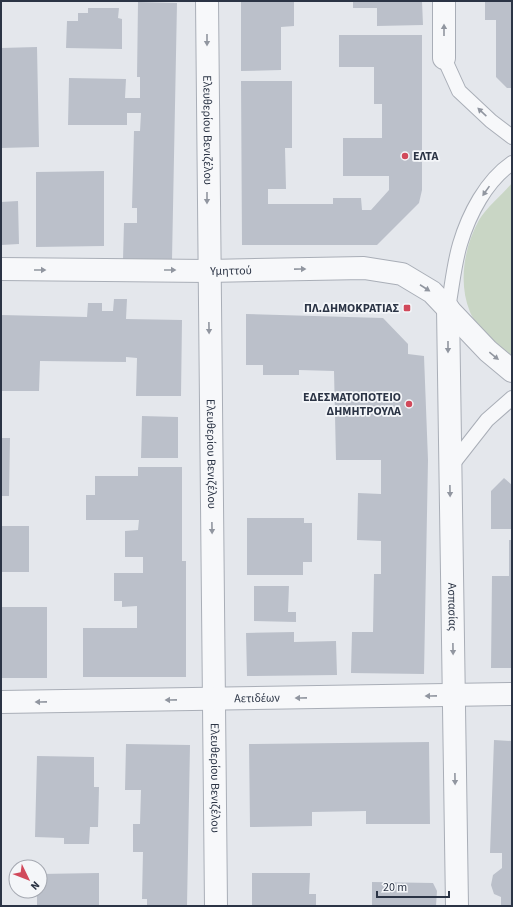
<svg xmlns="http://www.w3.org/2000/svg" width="513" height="907" viewBox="0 0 513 907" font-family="'Source Sans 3',sans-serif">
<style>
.green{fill:#c9d6c5}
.building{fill:#bbc0ca}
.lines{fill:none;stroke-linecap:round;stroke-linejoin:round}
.lane-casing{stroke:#a9aeb7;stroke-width:16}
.street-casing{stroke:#a9aeb7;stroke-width:24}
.lane{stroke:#f7f8fa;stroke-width:14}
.street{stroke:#f7f8fa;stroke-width:22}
.oneway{fill:#9196a0}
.poi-dot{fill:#d1495b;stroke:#f4f6f9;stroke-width:1.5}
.labels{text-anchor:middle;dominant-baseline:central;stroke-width:3.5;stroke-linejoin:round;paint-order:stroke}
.street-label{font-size:12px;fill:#2b3445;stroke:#f4f6f9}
.poi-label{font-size:12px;font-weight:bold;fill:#2b3445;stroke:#f4f6f9;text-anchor:end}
</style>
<rect width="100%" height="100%" fill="#e4e7ec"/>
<path class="green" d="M 512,183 L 512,356 C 499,347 476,327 470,312 C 458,283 464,247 479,220 C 487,207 502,195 512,183 Z"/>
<path class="building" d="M 241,1 L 294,1 L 294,26 L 281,27 L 281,70 L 241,71 Z
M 353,1 L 422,1 L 423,25 L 377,26 L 377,8 L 353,8 Z
M 485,1 L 512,1 L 512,88 L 507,88 L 496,77 L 496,20 L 485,20 Z
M 138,2 L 177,3 L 172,260 L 123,260 L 124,223 L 137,223 L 137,208 L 132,208 L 134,131 L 140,131 L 141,113 L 127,113 L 127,125 L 68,125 L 69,78 L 126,79 L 125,98 L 140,98 L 140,77 L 137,77 Z
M 88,8 L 119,8 L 118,18 L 122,19 L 122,49 L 66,48 L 67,21 L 78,21 L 78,13 L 88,13 Z
M 339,35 L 422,35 L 422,190 L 419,203 L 377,245 L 242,245 L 241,81 L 292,81 L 292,148 L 285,148 L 286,189 L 268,189 L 268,204 L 333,204 L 333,198 L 361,198 L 362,210 L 371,210 L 389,190 L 389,176 L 343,176 L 343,138 L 382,138 L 382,104 L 374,104 L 374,67 L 339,67 Z
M 37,47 L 39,147 L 1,148 L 1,48 Z
M 104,171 L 104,246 L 36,247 L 36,172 Z
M 18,201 L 19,244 L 1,245 L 1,202 Z
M 114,299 L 127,299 L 126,319 L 182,320 L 181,396 L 136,396 L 137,358 L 126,357 L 126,362 L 40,361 L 39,391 L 1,391 L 1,315 L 87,317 L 88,303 L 102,303 L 102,311 L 113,311 Z
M 246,314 L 383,318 L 408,344 L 408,354 L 424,356 L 428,460 L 424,674 L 351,673 L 352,632 L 373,632 L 374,574 L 381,574 L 381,541 L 357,540 L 358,493 L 381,494 L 381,460 L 336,460 L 334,371 L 299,370 L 299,375 L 263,375 L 263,365 L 246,365 Z
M 142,416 L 178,417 L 178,458 L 141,458 Z
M 1,438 L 10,438 L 9,496 L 1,496 Z
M 138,467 L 182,467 L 182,561 L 186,561 L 186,677 L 83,677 L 83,628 L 137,628 L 137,606 L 122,607 L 122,601 L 114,601 L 114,573 L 143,573 L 143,557 L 125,557 L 125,531 L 138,530 L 139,520 L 86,520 L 86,495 L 95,495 L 95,476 L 138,476 Z
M 504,478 L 512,485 L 512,529 L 491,529 L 491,491 Z
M 247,518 L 304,518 L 304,523 L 312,523 L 312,562 L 303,562 L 303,575 L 247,575 Z
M 1,526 L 29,526 L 29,572 L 1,572 Z
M 509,540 L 512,540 L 512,668 L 491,668 L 492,576 L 509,576 Z
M 254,586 L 289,586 L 288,612 L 296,612 L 296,622 L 254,621 Z
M 1,607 L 47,607 L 47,678 L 1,678 Z
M 294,632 L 294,642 L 336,641 L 337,675 L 247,676 L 246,633 Z
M 494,740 L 512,741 L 512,906 L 501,906 L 501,897 L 494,894 L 491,885 L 493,875 L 502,868 L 502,853 L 490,853 Z
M 429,742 L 430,824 L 366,824 L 366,811 L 312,812 L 312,826 L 250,827 L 249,744 Z
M 126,744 L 190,745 L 187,906 L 147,906 L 147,899 L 142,899 L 143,852 L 133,852 L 133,824 L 140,824 L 141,790 L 125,790 Z
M 37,756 L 94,757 L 94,787 L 99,787 L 98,827 L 90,827 L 89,844 L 64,844 L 64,838 L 35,837 Z
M 99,873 L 99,906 L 37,906 L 37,891 L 40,891 L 40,874 Z
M 252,873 L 310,873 L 309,894 L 316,894 L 316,906 L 252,906 Z
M 372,882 L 433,883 L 437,891 L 436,906 L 372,906 Z"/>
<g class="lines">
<defs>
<path id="lane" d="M 444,58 L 459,91 L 491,121 L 512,137
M 448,308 C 452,287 454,264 460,244 C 469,214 486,181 512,163
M 451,466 L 487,420 L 512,398"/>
<g id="street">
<path id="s1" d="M 207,1 C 208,303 215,604 216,906"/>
<path d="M 444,1 L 444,58"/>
<path id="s2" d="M 1,269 L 208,271 L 364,268 L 402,274 L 432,292 L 488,351 L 512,371"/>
<path id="s3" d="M 448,308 L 457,906"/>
<path id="s4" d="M 1,702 L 512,694"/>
</g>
</defs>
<use href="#lane" class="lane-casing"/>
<use href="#street" class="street-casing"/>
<use href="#lane" class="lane"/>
<use href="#street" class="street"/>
</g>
<defs><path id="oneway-solid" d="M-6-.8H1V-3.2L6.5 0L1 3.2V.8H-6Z"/></defs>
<g class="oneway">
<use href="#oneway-solid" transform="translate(444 30) rotate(-90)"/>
<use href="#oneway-solid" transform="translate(207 40) rotate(90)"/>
<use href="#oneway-solid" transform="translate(482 112) rotate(-137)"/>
<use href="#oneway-solid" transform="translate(486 191) rotate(125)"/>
<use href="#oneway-solid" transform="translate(207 198) rotate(90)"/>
<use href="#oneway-solid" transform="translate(300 269) rotate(-1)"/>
<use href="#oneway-solid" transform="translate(40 270)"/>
<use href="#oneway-solid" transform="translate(170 270)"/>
<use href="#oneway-solid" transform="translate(425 288) rotate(33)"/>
<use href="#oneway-solid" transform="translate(209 328) rotate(89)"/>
<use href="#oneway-solid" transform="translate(448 347) rotate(90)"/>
<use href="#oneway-solid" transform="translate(494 356) rotate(39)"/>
<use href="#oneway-solid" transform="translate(450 491) rotate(89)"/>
<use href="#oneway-solid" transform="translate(212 528) rotate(89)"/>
<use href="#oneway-solid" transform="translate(453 649) rotate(89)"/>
<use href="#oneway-solid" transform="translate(431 696) rotate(179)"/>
<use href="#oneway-solid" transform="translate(301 698) rotate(179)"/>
<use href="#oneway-solid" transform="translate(171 700) rotate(179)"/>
<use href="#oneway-solid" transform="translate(41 702) rotate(179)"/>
<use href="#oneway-solid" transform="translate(455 779) rotate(89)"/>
</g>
<g class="poi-dot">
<circle cx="405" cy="156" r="4"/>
<rect x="403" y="304" width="8" height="8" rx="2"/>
<circle cx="409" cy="404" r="4"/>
</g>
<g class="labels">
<g class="street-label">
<text stroke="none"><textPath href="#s1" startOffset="129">Ελευθερίου Βενιζέλου</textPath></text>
<text stroke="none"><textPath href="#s2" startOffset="230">Υμηττού</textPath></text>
<text stroke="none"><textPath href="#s1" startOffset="453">Ελευθερίου Βενιζέλου</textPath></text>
<text stroke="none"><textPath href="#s3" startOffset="299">Ασπασίας</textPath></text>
<text stroke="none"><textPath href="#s4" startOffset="256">Αετιδέων</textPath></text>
<text stroke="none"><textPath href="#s1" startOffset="777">Ελευθερίου Βενιζέλου</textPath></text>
</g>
<g class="poi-label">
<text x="413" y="156" text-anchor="start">ΕΛΤΑ</text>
<text x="399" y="308">ΠΛ.ΔΗΜΟΚΡΑΤΙΑΣ</text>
<text x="401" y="397">ΕΔΕΣΜΑΤΟΠΟΤΕΙΟ<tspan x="401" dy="14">ΔΗΜΗΤΡΟΥΛΑ</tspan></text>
</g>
</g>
<rect width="513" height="907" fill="none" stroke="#2b3445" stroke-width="4"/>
<g transform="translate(28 879) rotate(133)"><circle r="19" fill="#f4f6f9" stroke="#a4a8b1"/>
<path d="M0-3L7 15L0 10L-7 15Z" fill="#d1495b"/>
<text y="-6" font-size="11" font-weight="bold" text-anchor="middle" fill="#2b3445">N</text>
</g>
<path d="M377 891v6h72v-6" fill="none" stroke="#2b3445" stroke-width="2"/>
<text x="383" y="891" font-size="12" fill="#2b3445" stroke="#f4f6f9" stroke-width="3" paint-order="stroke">20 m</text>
</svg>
